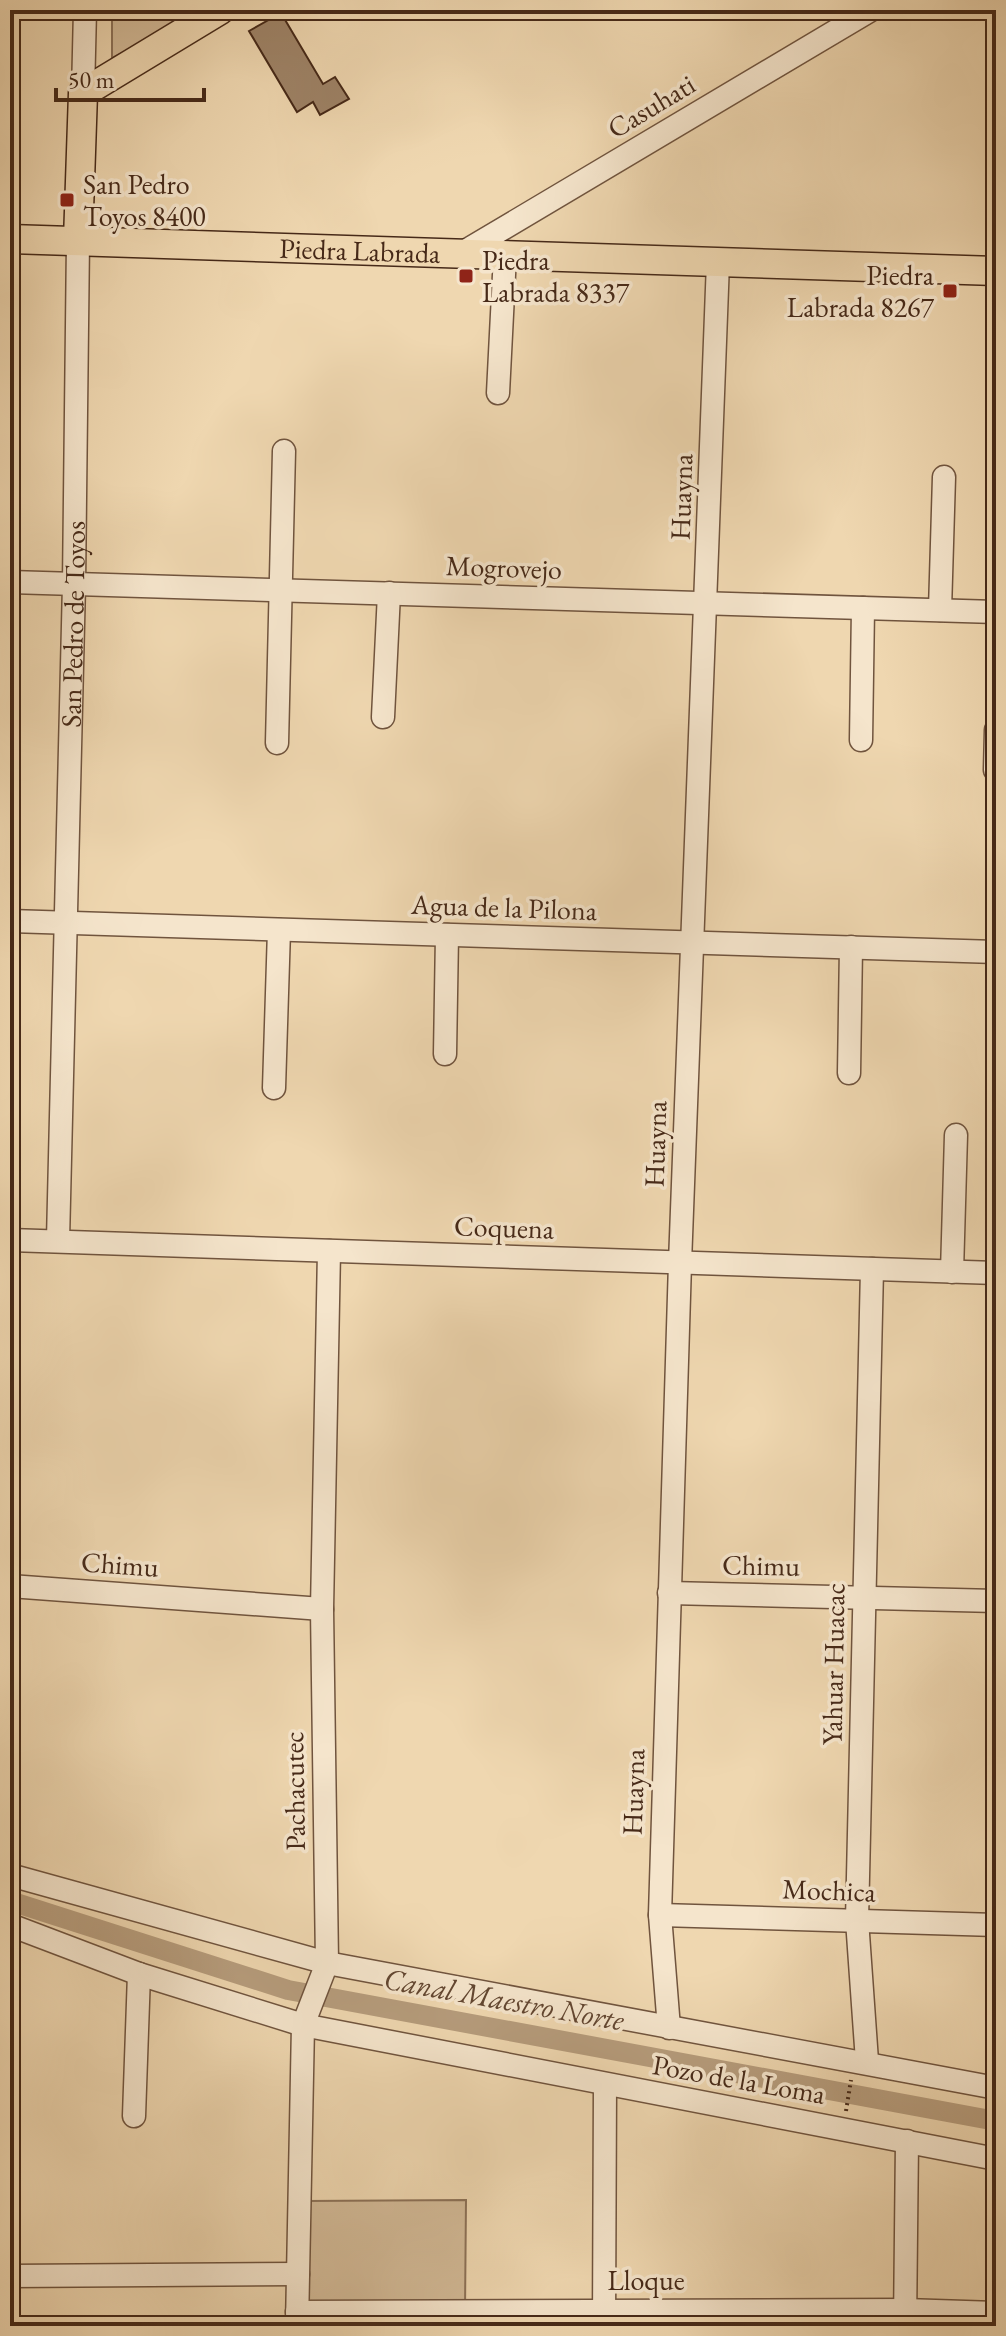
<svg xmlns="http://www.w3.org/2000/svg" width="1006" height="2336" viewBox="0 0 1006 2336" font-family="'EB Garamond',serif">
<style>
.green{fill:#d2b996;stroke:#8c7157;stroke-width:2}
.lines{fill:none;stroke-linecap:round;stroke-linejoin:round}
.canal{stroke:#b69c7c;stroke-width:20}
.building{fill:#9e8367;stroke:#462918;stroke-width:2}
.minor-casing{stroke:#70543e;stroke-width:25}
.major-casing{stroke:#462918;stroke-width:31}
.path{stroke:#462918;stroke-width:4;stroke-dasharray:2 4;stroke-linecap:butt}
.minor{stroke:#f5e5cc;stroke-width:22}
.major{stroke:#efd7b0;stroke-width:28}
.poi-dot{fill:#8f2418;stroke:#f5e5cc;stroke-width:3}
.labels{text-anchor:middle;dominant-baseline:central;stroke-width:7;stroke-linejoin:round;paint-order:stroke}
.street-label{font-size:28px;fill:#462918;stroke:#f5e5cc}
.poi-label{font-size:28px;fill:#462918;stroke:#f5e5cc;text-anchor:start}
.water-label{font-size:30px;font-style:italic;fill:#624631;stroke:#f5e5cc}
</style>
<rect width="100%" height="100%" fill="#efd7b0"/>
<filter id="stains"><feTurbulence type="fractalNoise" baseFrequency=".0025" numOctaves="4"/><feColorMatrix values="0 0 0 0 .2 0 0 0 0 .09 0 0 0 0 .02 0 0 0 .5 -.17"/></filter>
<radialGradient id="worn" r=".72"><stop offset=".6" stop-color="#630" stop-opacity="0"/><stop offset="1" stop-color="#630" stop-opacity=".3"/></radialGradient>
<path class="green" d="M 112,10 L 210,10 L 112,58 Z
M 466,2200 L 465,2311 L 303,2312 L 306,2201 Z"/>
<g class="lines">
<path class="canal" d="M 10,1901 L 288,1990 L 996,2121"/>
</g>
<path class="building" d="M 281,13 L 323,84 L 335,77 L 349,99 L 320,115 L 313,102 L 297,112 L 249,31 Z"/>
<g class="lines">
<defs>
<g id="minor">
<path d="M 83,93 L 85,10"/>
<path d="M 462,253 L 871,10"/>
<path d="M 498,393 L 505,255"/>
<path d="M 10,582 L 996,612"/>
<path d="M 940,610 L 944,477"/>
<path d="M 383,717 L 389,593"/>
<path d="M 861,740 L 863,608"/>
<path d="M 277,743 L 284,451"/>
<path d="M 995,770 L 996,730"/>
<path d="M 10,921 L 996,952"/>
<path d="M 445,1054 L 447,935"/>
<path d="M 849,1073 L 851,947"/>
<path d="M 274,1088 L 279,930"/>
<path d="M 10,1240 L 996,1273"/>
<path id="s1" d="M 58,1240 L 74,584 L 78,240"/>
<path d="M 952,1272 L 956,1135"/>
<path d="M 10,1586 L 322,1609"/>
<path d="M 669,1593 L 996,1601"/>
<path d="M 10,1875 L 327,1963 L 996,2088"/>
<path d="M 660,1915 L 996,1925"/>
<path d="M 10,1925 L 139,1974 L 303,2025 L 996,2159"/>
<path d="M 669,2028 L 660,1915 L 680,1263 L 718,262"/>
<path d="M 867,2061 L 857,1920 L 872,1269"/>
<path d="M 134,2116 L 139,1974"/>
<path d="M 10,2276 L 298,2274"/>
<path d="M 297,2312 L 905,2310 L 996,2313"/>
<path d="M 297,2326 L 303,2025 L 327,1963 L 322,1609 L 329,1251"/>
<path d="M 604,2326 L 605,2085"/>
<path d="M 905,2326 L 907,2141"/>
</g>
<g id="major">
<path id="s2" d="M 10,239 L 996,271"/>
<path d="M 78,240 L 83,93 L 220,10"/>
</g>
</defs>
<use href="#minor" class="minor-casing"/>
<use href="#major" class="major-casing"/>
<path class="path" d="M 846,2111 L 851,2080"/>
<use href="#minor" class="minor"/>
<use href="#major" class="major"/>
</g>
<g class="poi-dot">
<rect x="59" y="192" width="16" height="16" rx="4"/>
<rect x="458" y="268" width="16" height="16" rx="4"/>
<rect x="942" y="283" width="16" height="16" rx="4"/>
</g>
<g class="labels">
<g class="street-label">
<text transform="translate(651 106) rotate(-31)">Casuhati</text>
<text stroke="none"><textPath href="#s2" startOffset="350">Piedra Labrada</textPath></text>
<text transform="translate(681 497) rotate(-88)">Huayna</text>
<text transform="translate(504 567) rotate(2)">Mogrovejo</text>
<text stroke="none"><textPath href="#s1" startOffset="616">San Pedro de Toyos</textPath></text>
<text transform="translate(504 907) rotate(2)">Agua de la Pilona</text>
<text transform="translate(655 1144) rotate(-88)">Huayna</text>
<text transform="translate(504 1227) rotate(2)">Coquena</text>
<text transform="translate(120 1564) rotate(4)">Chimu</text>
<text transform="translate(761 1565) rotate(1)">Chimu</text>
<text transform="translate(833 1664) rotate(-89)">Yahuar Huacac</text>
<text transform="translate(294 1791) rotate(-91)">Pachacutec</text>
<text transform="translate(633 1792) rotate(-88)">Huayna</text>
<text transform="translate(829 1890) rotate(2)">Mochica</text>
<text transform="translate(739 2079) rotate(10)">Pozo de la Loma</text>
<text x="646" y="2280">Lloque</text>
</g>
<g class="poi-label">
<text x="83" y="184">San Pedro<tspan x="83" dy="32">Toyos 8400</tspan></text>
<text x="482" y="260">Piedra<tspan x="482" dy="32">Labrada 8337</tspan></text>
<text x="934" y="275" text-anchor="end">Piedra<tspan x="934" dy="32">Labrada 8267</tspan></text>
</g>
<g class="water-label">
<text transform="translate(504 1999) rotate(10)">Canal Maestro Norte</text>
</g>
</g>
<rect width="1006" height="2336" fill="none" stroke="#efd7b0" stroke-width="40"/>
<rect x="12" y="12" width="982" height="2312" fill="none" stroke="#462918" stroke-width="4"/>
<rect x="20" y="20" width="966" height="2296" fill="none" stroke="#462918" stroke-width="2"/>
<path d="M56 88v12h148v-12" fill="none" stroke="#462918" stroke-width="4"/>
<text x="68" y="88" font-size="24" fill="#462918" stroke="#f5e5cc" stroke-width="6" paint-order="stroke">50 m</text>
<rect width="100%" height="100%" filter="url(#stains)"/>
<rect width="100%" height="100%" fill="url(#worn)"/>
</svg>
